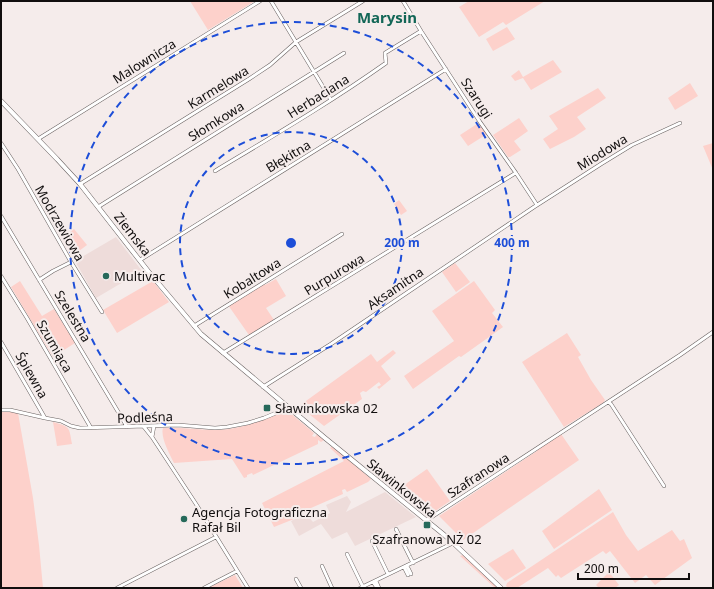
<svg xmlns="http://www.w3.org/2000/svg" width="714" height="589" viewBox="0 0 714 589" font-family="'Noto Sans',sans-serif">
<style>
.built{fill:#eedcda}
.green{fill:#fdd1cb}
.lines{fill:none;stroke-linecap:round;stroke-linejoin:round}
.minor-casing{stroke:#696261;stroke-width:4}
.tertiary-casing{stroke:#696261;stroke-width:5}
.minor{stroke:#fff;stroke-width:3}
.tertiary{stroke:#fff;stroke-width:4}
.ring{fill:none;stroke:#1d4ed8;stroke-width:2;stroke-dasharray:7 5}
.poi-dot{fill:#26695a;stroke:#f5eceb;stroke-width:1.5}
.labels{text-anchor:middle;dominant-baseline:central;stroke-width:4;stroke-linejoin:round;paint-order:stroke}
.street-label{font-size:13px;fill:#110e0e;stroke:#f5eceb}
.poi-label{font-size:13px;fill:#110e0e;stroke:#f5eceb;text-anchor:start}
.quarter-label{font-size:15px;font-weight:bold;fill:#126656;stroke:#f5eceb}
.centre{fill:#1d4ed8;stroke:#f5eceb;stroke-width:2}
.ring-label{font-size:12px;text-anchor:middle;font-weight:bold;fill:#1d4ed8;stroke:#f5eceb;stroke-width:4;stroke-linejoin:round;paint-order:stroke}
</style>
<rect width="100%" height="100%" fill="#f5eceb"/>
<path class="built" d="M 116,237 L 142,271 L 96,298 L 75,261 Z
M 385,492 L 416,517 L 355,546 L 347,532 L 332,539 L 321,524 L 299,536 L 291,521 L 306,514 L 313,522 L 330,513 L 326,505 L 347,496 L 351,502 L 346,512 Z"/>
<path class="green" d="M 190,1 L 255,1 L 208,30 Z
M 469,1 L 545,1 L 506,25 L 503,22 L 479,37 L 459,7 Z
M 507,27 L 515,39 L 493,51 L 486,39 Z
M 553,60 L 562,72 L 531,90 L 523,78 L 515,81 L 511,76 L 519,70 L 523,77 Z
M 690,83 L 698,96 L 675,110 L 668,98 Z
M 598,88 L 606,98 L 577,117 L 586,129 L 574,137 L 550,149 L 543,139 L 558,129 L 549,116 Z
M 519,118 L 528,131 L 514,141 L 521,150 L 510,157 L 508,157 L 493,135 Z
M 477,124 L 481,125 L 487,134 L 468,146 L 460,135 Z
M 713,143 L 713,170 L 703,146 Z
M 399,200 L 407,211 L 401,215 L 394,204 Z
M 74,229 L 87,245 L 79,251 L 67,235 Z
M 455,263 L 470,282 L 456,292 L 442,272 Z
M 276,279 L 286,296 L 266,308 L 274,320 L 249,335 L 228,305 L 263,283 L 265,285 Z
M 20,281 L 42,316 L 54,309 L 75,343 L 53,357 L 11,287 Z
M 153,281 L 169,302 L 117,333 L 103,310 Z
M 474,281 L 495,310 L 492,313 L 503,327 L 461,357 L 459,356 L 413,389 L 404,376 L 454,341 L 432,311 Z
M 567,333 L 581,355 L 578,357 L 591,380 L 605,400 L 603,403 L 564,427 L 522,362 Z
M 393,350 L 396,353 L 381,366 L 391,379 L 379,389 L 377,387 L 381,385 L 379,382 L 366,392 L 363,391 L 360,393 L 362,399 L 324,426 L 299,406 L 371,354 L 377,362 Z
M 1,411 L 18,413 L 33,498 L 39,545 L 43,588 L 1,588 Z
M 289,412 L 314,433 L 312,436 L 315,437 L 317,434 L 324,440 L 321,442 L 318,440 L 318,444 L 253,475 L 252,473 L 247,475 L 247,477 L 244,478 L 232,459 L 174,463 C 170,455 160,437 163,428 C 185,427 207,432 229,429 C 250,426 268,416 289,412 Z
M 53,422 C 70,427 69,426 72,444 L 57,446 Z
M 561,434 L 579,460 L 463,540 L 439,516 L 537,451 L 537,449 Z
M 333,446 L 371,479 L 368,482 L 347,492 L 345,489 L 342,490 L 343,494 L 295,515 L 294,519 L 274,527 L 262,503 L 344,461 L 330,448 Z
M 427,469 L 450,501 L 428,516 L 397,490 Z
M 599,489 L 612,510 L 554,549 L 542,531 Z
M 613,512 L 626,535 L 638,551 L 672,530 L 680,541 L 684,539 L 692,558 L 655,585 L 646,575 L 635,583 L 610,551 L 606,554 L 603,551 L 561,578 L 558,575 L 556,577 L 548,568 L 517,588 L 507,587 L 506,586 L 507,583 Z
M 513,549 L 526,568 L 505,581 L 488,564 Z
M 463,555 L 498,588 L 495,588 L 460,556 Z
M 609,572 L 619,585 L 615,588 L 599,588 L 596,585 Z
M 235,575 L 243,588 L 210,587 Z"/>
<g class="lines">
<defs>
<path id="minor" d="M 271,1 L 331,100
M 403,1 L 421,31 L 480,122 L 516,173 L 537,205
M 38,139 L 260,1
M 1,143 L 18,169 L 71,262 L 102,312
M 215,171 C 273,136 331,102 386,63 L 385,53 L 421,31
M 80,184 L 249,79 L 270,65 L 296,42 L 363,1
M 98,207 L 344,53
M 1,216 L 126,425 L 127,427
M 140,260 L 446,69
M 1,276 L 27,318 L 91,428
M 39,280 L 53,271 L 71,262
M 194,326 L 342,234
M 1,342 L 45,418
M 223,353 L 514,174 L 516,173
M 263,387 L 331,344 L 534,207 L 601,164 L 632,145 L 680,123
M 608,402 L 611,404 L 664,486
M 1,410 L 10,410 L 45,418 L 61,421 L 71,426 L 80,428 L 178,425 L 215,428 L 227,427 L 248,423 L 264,418 L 288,408
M 154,426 L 152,437 L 196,504 L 248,588
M 144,427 L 152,437
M 427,520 L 680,355 L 713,332
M 396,529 L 413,563
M 372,541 L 388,574
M 347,554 L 363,587
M 322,566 L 332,588
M 407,566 L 411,574
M 404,567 L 408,575
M 296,579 L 301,588
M 376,581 L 379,588
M 373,582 L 377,588
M 117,588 L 216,537
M 204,588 L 237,571
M 360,588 L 453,543"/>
<path id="tertiary" d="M 1,101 L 57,159 L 80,184 L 148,271 L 201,334 L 325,438 L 448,538 L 501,588"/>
</defs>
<use href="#minor" class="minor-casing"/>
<use href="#tertiary" class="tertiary-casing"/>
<use href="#minor" class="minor"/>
<use href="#tertiary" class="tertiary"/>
</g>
<g class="ring">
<circle cx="291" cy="243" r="111"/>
<circle cx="291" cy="243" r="221"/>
</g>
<g class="poi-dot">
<circle cx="106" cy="276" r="4"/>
<rect x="263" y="404" width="8" height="8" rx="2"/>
<circle cx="184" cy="519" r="4"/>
<rect x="423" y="521" width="8" height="8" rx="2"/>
</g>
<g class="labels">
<g class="street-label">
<text transform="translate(144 61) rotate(-32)">Malownicza</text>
<text transform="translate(218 87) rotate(-32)">Karmelowa</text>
<text transform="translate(318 96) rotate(-32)">Herbaciana</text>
<text transform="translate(477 98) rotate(57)">Szarugi</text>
<text transform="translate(216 121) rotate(-32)">Słomkowa</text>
<text transform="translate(602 152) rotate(-32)">Miodowa</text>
<text transform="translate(288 156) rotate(-31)">Błękitna</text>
<text transform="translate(60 223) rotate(60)">Modrzewiowa</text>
<text transform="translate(133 234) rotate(52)">Ziemska</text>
<text transform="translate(334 274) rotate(-31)">Purpurowa</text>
<text transform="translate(252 278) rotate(-32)">Kobaltowa</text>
<text transform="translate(395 288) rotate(-34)">Aksamitna</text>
<text transform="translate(73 316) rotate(59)">Szelestna</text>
<text transform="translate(55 346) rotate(60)">Szumiąca</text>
<text transform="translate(32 375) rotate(60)">Śpiewna</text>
<text transform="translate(145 417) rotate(-2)">Podleśna</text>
<text transform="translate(478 475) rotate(-33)">Szafranowa</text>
<text transform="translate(402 488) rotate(39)">Sławinkowska</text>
</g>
<g class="poi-label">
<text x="114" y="276">Multivac</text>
<text x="275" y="408">Sławinkowska 02</text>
<text x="192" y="512">Agencja Fotograficzna<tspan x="192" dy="15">Rafał Bil</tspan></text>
<text x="427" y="539" text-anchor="middle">Szafranowa NŻ 02</text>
</g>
<g class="quarter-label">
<text x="387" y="17">Marysin</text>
</g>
</g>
<circle cx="291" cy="243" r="6" class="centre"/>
<g class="ring-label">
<text x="402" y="247">200 m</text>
<text x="512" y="247">400 m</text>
</g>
<rect width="714" height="589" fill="none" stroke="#110e0e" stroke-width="4"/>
<path d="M578 573v6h111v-6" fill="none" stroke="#110e0e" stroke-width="2"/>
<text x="584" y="573" font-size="12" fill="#110e0e" stroke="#f5eceb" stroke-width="3" paint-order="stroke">200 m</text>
</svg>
